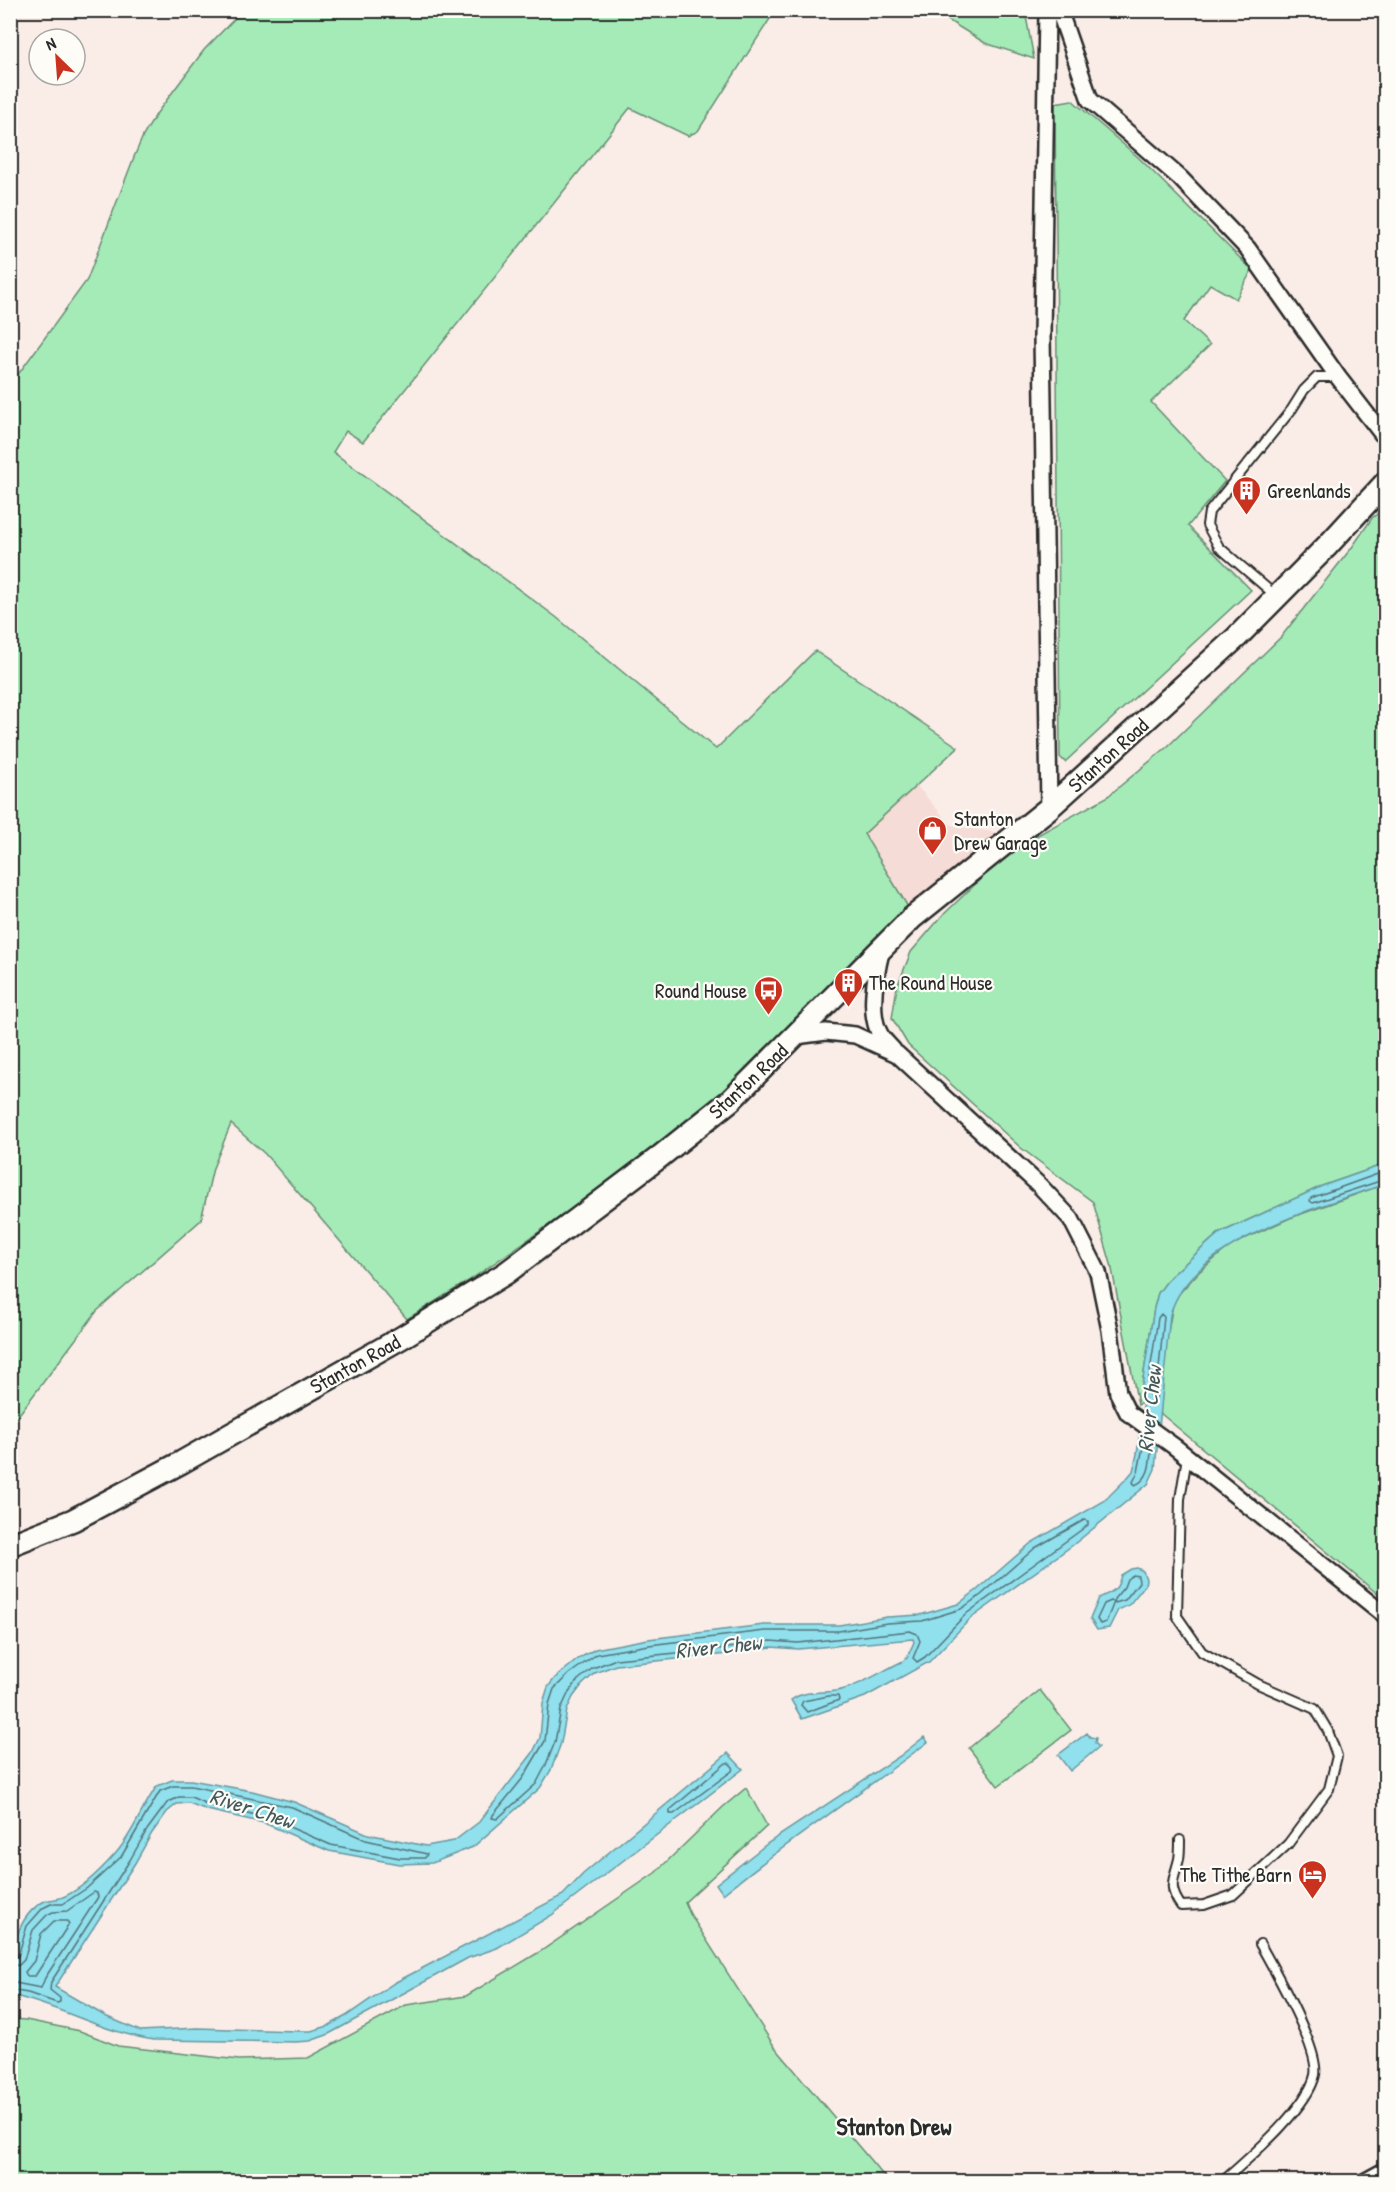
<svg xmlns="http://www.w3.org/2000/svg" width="1396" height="2192" viewBox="0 0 1396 2192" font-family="'Patrick Hand',sans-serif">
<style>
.built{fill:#f6dcd6}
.green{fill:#a5ebb8;stroke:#688b72;stroke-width:1.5}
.water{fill:#90e0ed;stroke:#68989f;stroke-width:1.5}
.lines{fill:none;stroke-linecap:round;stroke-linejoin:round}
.shore{stroke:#537379;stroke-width:1.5}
.service-casing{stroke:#2b2b2b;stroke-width:12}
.minor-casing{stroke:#2b2b2b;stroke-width:20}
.secondary-casing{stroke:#2b2b2b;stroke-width:26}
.service{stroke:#fdfcf7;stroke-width:8}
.minor{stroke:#fdfcf7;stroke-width:15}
.secondary{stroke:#fdfcf7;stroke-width:21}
.labels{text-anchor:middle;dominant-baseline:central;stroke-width:4.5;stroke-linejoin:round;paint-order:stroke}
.poi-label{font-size:21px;fill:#2b2b2b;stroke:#fdfcf7;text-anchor:start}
.street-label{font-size:21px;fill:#2b2b2b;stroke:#fdfcf7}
.water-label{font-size:22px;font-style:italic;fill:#44585c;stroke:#fdfcf7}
.quarter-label{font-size:24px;font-weight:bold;fill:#2b2b2b;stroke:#fdfcf7}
</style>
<rect width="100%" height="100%" fill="#faede8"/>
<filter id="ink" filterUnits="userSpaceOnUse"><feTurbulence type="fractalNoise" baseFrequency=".0167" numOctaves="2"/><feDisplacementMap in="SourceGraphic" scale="12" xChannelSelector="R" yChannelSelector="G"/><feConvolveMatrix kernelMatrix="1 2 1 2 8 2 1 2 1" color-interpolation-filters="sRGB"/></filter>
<g filter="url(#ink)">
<path class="built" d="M 916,785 L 951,825 L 998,833 L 908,907 L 864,834 Z"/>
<path class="green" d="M 242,11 L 775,11 L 698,131 L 688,136 L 630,108 L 363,442 L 346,431 L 333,452 L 556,617 L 716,749 L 815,651 L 958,747 L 864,834 L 908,907 L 753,1064 L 666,1143 L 470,1280 L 407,1319 L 265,1154 L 231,1124 L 213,1168 L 201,1220 L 97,1311 L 11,1425 L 11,384 L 87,280 L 134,157 L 143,136 L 157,113 L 204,50 Z
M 933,11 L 1025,11 L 1034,59 L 985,43 Z
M 1072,100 L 1139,158 L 1252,270 L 1236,299 L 1210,284 L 1184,321 L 1210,345 L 1151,402 L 1225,481 L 1188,526 L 1251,590 L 1065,762 L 1060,757 L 1055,103 Z
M 1385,508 L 1385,1164 L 1322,1186 L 1218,1234 L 1170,1277 L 1158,1293 L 1154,1309 L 1141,1392 L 1144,1400 L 1138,1405 L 1111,1264 L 1093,1202 L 1021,1148 L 908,1045 L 892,1018 L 897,987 L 911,952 L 942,916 L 1012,849 L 1107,797 L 1167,747 L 1281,637 L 1353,546 L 1372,518 Z
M 1385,1184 L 1385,1600 L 1160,1413 L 1166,1342 L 1174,1299 L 1199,1272 L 1231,1245 L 1290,1218 Z
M 1040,1690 L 1071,1730 L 998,1786 L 969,1748 Z
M 746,1788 L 767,1826 L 685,1902 L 690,1914 L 774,2046 L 888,2181 L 11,2181 L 11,2019 L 26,2020 L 80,2031 L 118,2046 L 239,2060 L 308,2058 L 406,2005 L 466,1996 L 541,1951 L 655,1873 L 723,1807 Z"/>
<path class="water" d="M 1385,1164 L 1385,1184 C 1321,1207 1190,1241 1170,1315 L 1155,1469 L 1148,1484 L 1073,1545 L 970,1619 L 929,1662 L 865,1697 L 802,1719 L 791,1700 C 806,1689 825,1694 841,1690 C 862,1685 882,1671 901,1662 L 907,1658 L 914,1642 L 913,1639 L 798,1649 L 771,1647 L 738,1653 L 616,1665 L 595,1673 L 582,1685 L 573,1697 L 567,1710 L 561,1743 L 551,1770 L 540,1788 L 473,1847 L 432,1863 L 399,1864 L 329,1851 L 264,1823 L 207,1810 L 189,1803 L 177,1804 L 167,1812 L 152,1833 L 135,1863 L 55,1987 L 105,2016 L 140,2031 L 197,2028 L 297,2031 L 311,2031 L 328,2026 L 346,2016 L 394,1983 L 563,1895 L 583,1874 L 728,1753 L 743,1769 L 552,1915 L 497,1948 L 468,1958 L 327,2035 L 310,2041 L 295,2042 L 154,2040 C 104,2033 60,2006 11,1995 C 11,1963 11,1922 41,1903 C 49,1898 55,1901 63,1897 C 82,1889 102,1869 116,1853 C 133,1834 142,1807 157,1786 L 172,1780 L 191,1780 L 252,1791 L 294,1802 L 368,1834 L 426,1846 L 454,1841 L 479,1822 L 532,1754 L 540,1738 L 543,1703 L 548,1687 L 555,1678 L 578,1659 L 595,1649 L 648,1639 L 764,1625 L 839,1625 L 887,1617 L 920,1615 L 958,1604 L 977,1590 L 1031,1543 L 1104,1501 L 1128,1477 L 1133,1471 L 1137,1454 L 1144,1400 L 1141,1392 L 1154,1308 L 1158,1293 L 1170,1277 L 1218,1234 L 1322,1186 Z
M 1137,1568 L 1143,1571 L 1146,1579 L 1145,1585 L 1129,1605 L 1118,1610 L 1109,1628 L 1097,1630 L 1090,1619 L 1099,1598 C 1113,1591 1117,1592 1121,1575 L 1131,1569 Z
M 1087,1733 L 1090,1737 L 1096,1738 L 1095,1743 L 1099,1747 L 1070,1771 L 1058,1755 Z
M 924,1737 L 928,1742 C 860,1794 789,1840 723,1894 L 716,1884 L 768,1843 L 900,1756 Z"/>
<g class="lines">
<path class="shore" d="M 1386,1171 L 1311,1198 L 1310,1201 L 1313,1203 L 1386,1179
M 1161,1314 L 1164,1317 L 1156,1398 L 1152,1400 L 1147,1391 L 1158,1318 Z
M 1145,1437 L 1138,1472 L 1133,1482 L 1135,1485 C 1152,1479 1150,1457 1152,1441
M 1084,1520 L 1088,1521 L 1088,1525 L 966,1614 L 925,1657 L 917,1662 L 913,1658 L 920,1641 L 917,1634 L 910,1631 L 798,1643 L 770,1641 L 737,1647 L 616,1659 L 593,1668 L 578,1680 L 568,1694 L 561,1709 L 555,1742 L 545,1767 L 536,1784 L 497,1819 L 492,1818 L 493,1815 L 523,1778 L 545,1741 L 549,1704 L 554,1689 L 569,1674 L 597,1654 L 649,1645 L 765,1631 L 839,1631 L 887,1623 L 922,1621 L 961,1609 L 981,1595 L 1035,1548 Z
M 1133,1575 L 1138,1576 L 1139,1582 L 1125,1600 L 1115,1603 L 1114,1599 L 1124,1587 L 1127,1579 Z
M 1111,1601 L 1114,1602 L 1106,1622 L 1100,1624 L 1097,1619 L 1104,1604 Z
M 829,1696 L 838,1696 L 839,1700 L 807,1712 L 801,1705 L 803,1701 Z
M 726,1763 L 729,1763 L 733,1767 L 732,1771 L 674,1814 L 670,1814 L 670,1810 Z
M 54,1921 L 67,1921 L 69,1924 L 35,1976 L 27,1976 L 25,1972 L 34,1961 L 41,1934 Z
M 10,1959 L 18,1956 L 27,1926 L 43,1908 L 51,1904 L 63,1904 L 87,1888 L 121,1857 L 160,1791 L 173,1786 L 191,1786 L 292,1807 L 366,1840 L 427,1854 L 425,1858 L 400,1858 L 331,1845 L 266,1817 L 209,1805 L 191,1797 L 179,1797 L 167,1803 L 147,1830 L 130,1860 L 51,1982 L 50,1990 L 60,1998 L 60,2002 L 57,2003 L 28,1993 L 10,1990
M 10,1966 L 19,1965 L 24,1960 L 33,1930 L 47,1915 L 53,1912 L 67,1911 L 94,1892 L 97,1893 L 98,1897 L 45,1978 L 41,1988 L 10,1982"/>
<defs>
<path id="service" d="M 1276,596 L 1219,547 L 1207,525 L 1209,512 L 1292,409 L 1304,390 L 1317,377 L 1337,377
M 1180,1840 C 1180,1846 1180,1853 1179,1859 C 1174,1880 1167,1886 1181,1906 L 1204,1905 L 1233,1895 L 1288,1844 L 1329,1789 L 1337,1756 L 1328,1731 L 1315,1709 L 1258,1684 L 1202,1652 L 1177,1616 L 1180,1499 L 1187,1457
M 1222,2182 C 1248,2159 1308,2108 1315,2075 C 1320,2050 1274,1969 1260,1944"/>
<path id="minor" d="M 1047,10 L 1042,336 L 1049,808
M 1059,10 L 1090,100 L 1180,178 L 1248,249 L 1338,377 L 1386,439
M 882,948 C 876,972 867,1014 881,1036 C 884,1041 889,1045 893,1050
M 796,1036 L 826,1032 L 855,1035 L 897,1054 L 1039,1185 L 1071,1219 L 1098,1272 L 1110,1330 L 1118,1393 L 1128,1413 L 1175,1447 L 1386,1616
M 1364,2182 L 1386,2170"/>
<path id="secondary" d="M 10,1545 L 73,1520 L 182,1462 L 401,1338 L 506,1273 L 657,1159 L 731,1100 L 912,918 L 1049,808 L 1237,637 L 1328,545 L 1386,482"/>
</defs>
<use href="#service" class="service-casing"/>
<use href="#minor" class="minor-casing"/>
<use href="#secondary" class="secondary-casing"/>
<use href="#service" class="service"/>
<use href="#minor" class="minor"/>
<use href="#secondary" class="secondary"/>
</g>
</g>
<defs>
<symbol id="building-pin" viewBox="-11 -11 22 30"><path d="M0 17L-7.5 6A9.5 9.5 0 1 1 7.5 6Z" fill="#c8321e" stroke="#fdfcf7"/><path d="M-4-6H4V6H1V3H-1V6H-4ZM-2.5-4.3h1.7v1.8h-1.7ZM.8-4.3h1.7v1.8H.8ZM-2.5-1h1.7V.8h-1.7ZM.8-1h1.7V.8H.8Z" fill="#fff"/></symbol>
<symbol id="shop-pin" viewBox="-11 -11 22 30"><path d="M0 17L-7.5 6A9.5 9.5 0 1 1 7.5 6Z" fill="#c8321e" stroke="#fdfcf7"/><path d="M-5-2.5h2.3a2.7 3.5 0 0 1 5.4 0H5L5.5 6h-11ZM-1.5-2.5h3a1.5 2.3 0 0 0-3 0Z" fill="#fff"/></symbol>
<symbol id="bus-pin" viewBox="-11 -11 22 30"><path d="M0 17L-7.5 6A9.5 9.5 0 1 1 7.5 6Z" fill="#c8321e" stroke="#fdfcf7"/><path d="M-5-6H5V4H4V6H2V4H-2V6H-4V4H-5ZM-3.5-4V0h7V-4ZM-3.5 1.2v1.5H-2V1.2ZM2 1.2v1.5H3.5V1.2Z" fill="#fff"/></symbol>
<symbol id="hotel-pin" viewBox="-11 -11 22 30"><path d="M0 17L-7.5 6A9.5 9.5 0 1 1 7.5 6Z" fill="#c8321e" stroke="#fdfcf7"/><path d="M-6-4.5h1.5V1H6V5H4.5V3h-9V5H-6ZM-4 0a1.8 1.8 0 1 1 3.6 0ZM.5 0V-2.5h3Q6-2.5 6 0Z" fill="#fff"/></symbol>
</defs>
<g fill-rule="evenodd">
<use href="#building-pin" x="1230" y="474" width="33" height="45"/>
<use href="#shop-pin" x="916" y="814" width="33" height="45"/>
<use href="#building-pin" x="832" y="966" width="33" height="45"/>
<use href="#bus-pin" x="752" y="974" width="33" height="45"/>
<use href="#hotel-pin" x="1296" y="1858" width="33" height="45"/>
</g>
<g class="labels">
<g class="poi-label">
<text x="1267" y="490">Greenlands</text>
<text x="954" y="818">Stanton<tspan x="954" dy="24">Drew Garage</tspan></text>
<text x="869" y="982">The Round House</text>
<text x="747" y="990" text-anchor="end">Round House</text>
<text x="1292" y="1874" text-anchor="end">The Tithe Barn</text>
</g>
<g class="street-label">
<text transform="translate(1108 755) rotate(-42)">Stanton Road</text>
<text transform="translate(748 1081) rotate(-43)">Stanton Road</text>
<text transform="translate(355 1364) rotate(-29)">Stanton Road</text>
</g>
<g class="water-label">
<text transform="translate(1149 1409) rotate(-84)">River Chew</text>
<text transform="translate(718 1646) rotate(-6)">River Chew</text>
<text transform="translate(252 1808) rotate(18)">River Chew</text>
</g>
<g class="quarter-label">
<text x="894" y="2126">Stanton Drew</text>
</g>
</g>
<rect width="1396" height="2192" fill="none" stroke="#fdfcf7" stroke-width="36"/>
<rect x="18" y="18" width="1360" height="2156" fill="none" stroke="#2b2b2b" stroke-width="2" filter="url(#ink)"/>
<g transform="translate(57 57) rotate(335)"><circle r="28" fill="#fdfcf7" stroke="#a9a8a5" stroke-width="1.5"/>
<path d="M0-4.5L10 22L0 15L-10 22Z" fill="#c8321e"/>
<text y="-9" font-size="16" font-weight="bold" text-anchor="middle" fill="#2b2b2b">N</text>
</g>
</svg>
